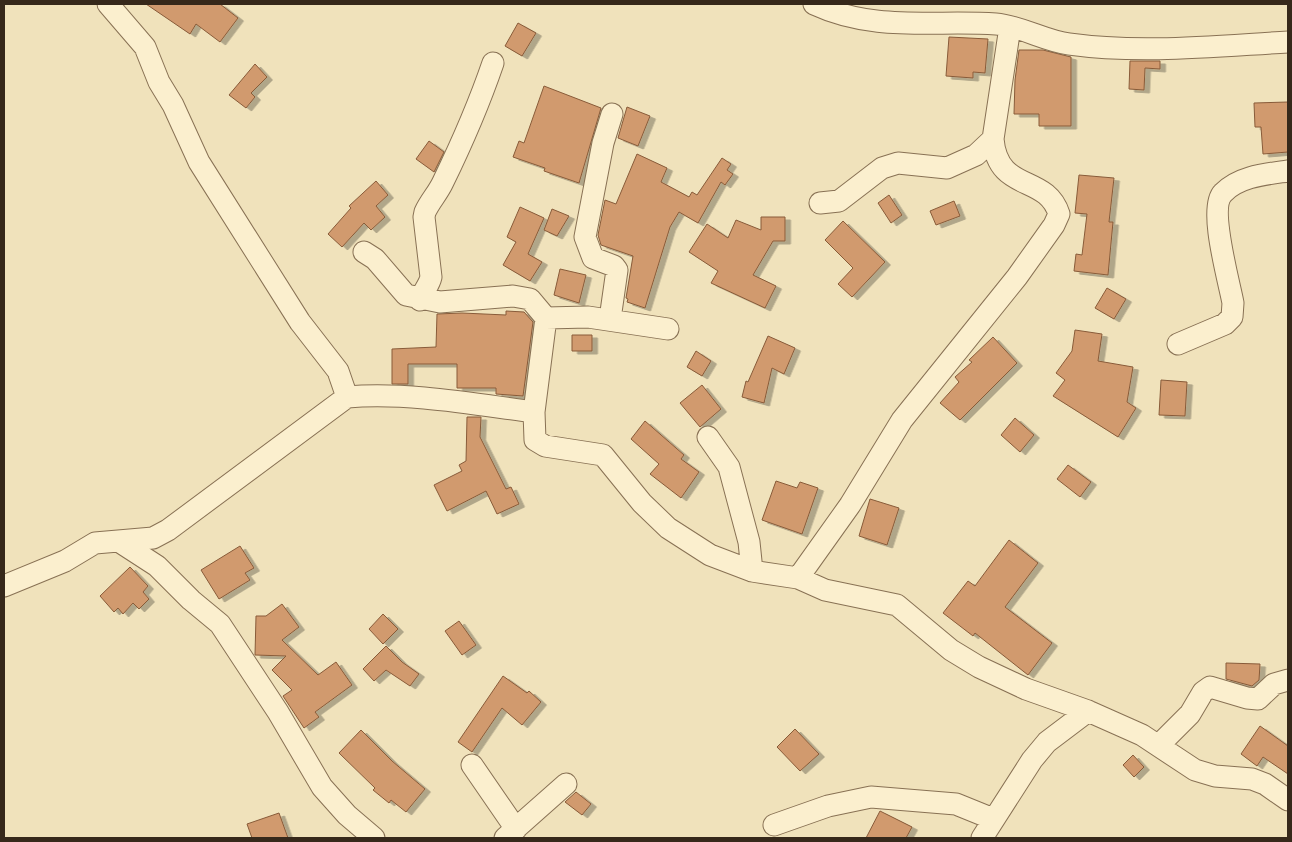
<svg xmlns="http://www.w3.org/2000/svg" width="1292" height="842" viewBox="0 0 1292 842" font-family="'IBM Plex Serif',serif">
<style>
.building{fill:#d19a6e;stroke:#885b39;filter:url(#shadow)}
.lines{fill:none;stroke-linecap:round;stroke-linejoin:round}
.minor-casing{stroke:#887154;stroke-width:23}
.minor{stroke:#fbefce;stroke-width:21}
</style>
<defs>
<filter id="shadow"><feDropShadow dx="5.5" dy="3" stdDeviation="0" flood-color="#0004"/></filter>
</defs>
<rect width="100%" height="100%" fill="#f0e2bb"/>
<path class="building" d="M 146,4 L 220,4 L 238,18 L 220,42 L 196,24 L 190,34 Z
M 518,23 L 536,33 L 522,56 L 505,46 Z
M 949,37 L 988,39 L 985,73 L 973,72 L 973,78 L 946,76 Z
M 1019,50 L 1043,50 L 1071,57 L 1071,126 L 1039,126 L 1039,114 L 1014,114 L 1015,80 Z
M 1130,61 L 1160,61 L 1160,69 L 1145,68 L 1144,90 L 1129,89 Z
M 255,64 L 267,77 L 251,93 L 255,97 L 246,108 L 229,95 Z
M 544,86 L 601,108 L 579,183 L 544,171 L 545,168 L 513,157 L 519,141 L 524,143 Z
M 1288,102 L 1288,152 L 1263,154 L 1261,127 L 1255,127 L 1254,103 Z
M 627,107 L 650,116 L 638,146 L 618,138 Z
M 429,141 L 444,152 L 434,172 L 416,159 Z
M 637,154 L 667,168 L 661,182 L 689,197 L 692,192 L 697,195 L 722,158 L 731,164 L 727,170 L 733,174 L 725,185 L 721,182 L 698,223 L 679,212 L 670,227 L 645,308 L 627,302 L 628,299 L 626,298 L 633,256 L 601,245 L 598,235 L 605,200 L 616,204 Z
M 1079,175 L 1114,178 L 1109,222 L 1113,222 L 1108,275 L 1074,271 L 1076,254 L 1082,255 L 1087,214 L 1075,213 Z
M 376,181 L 388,195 L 376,206 L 385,217 L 371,230 L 364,223 L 342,247 L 328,234 L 351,208 L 349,206 Z
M 889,195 L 902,215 L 891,223 L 878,203 Z
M 954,201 L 960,216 L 936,225 L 930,211 Z
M 520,207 L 544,218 L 528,254 L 542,262 L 530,281 L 503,265 L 516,242 L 507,237 Z
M 552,209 L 569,216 L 557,236 L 544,230 Z
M 761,217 L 785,217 L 785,241 L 773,241 L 753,275 L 776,286 L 765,308 L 711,283 L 718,271 L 689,252 L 707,224 L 728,238 L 736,220 L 761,230 Z
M 843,221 L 885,262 L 852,297 L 838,284 L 853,268 L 825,240 Z
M 560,269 L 586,275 L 579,303 L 554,295 Z
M 1107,288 L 1126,299 L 1114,319 L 1095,308 Z
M 506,311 L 524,312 L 533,322 L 523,396 L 496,394 L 496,388 L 457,388 L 457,364 L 408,364 L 408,384 L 392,384 L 392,349 L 436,347 L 437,314 L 462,313 L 506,315 Z
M 1075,330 L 1102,334 L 1098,361 L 1133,367 L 1127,402 L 1136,408 L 1118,437 L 1053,396 L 1065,380 L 1056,373 L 1072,351 Z
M 572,335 L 592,335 L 592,351 L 572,351 Z
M 768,336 L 795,348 L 784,374 L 772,368 L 764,403 L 742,397 L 746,381 L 748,382 Z
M 993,337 L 1017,363 L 960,420 L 940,403 L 959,382 L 955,377 L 972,362 L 969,360 Z
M 696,351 L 711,361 L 702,376 L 687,367 Z
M 1161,380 L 1187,382 L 1185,416 L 1159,415 Z
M 702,385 L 721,409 L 700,427 L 680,403 Z
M 467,417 L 481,417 L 480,437 L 506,489 L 511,487 L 519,504 L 497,514 L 486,491 L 447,511 L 434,485 L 462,471 L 459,465 L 466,461 Z
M 1015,418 L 1034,435 L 1020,452 L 1001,435 Z
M 645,421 L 684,455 L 681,459 L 699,472 L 681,498 L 650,474 L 659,464 L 631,439 Z
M 1068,465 L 1091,482 L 1080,497 L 1057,479 Z
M 776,481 L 797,488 L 800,482 L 818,488 L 802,534 L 762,520 Z
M 870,499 L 899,508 L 887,545 L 859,536 Z
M 1009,540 L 1038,563 L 1005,607 L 1052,643 L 1028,675 L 975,633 L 973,636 L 943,613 L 968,581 L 975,586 Z
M 240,546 L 254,568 L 245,573 L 250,580 L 219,599 L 201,570 Z
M 130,567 L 148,586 L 143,592 L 149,599 L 139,609 L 133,603 L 123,614 L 118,608 L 114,612 L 100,596 Z
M 282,604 L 299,627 L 282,640 L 318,675 L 336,662 L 352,685 L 315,712 L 319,717 L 304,728 L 283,696 L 292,690 L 272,670 L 286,656 L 255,655 L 256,616 L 266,616 Z
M 383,614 L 398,629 L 383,644 L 369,629 Z
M 459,621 L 476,645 L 462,655 L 445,631 Z
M 386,646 L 402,662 L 419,674 L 410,686 L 386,670 L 374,681 L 363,669 Z
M 1226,663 L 1260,664 L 1259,680 L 1252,686 L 1226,679 Z
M 503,676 L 527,693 L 529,691 L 541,702 L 522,725 L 502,708 L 472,752 L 458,742 Z
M 1260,726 L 1288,746 L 1288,774 L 1263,757 L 1257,766 L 1241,754 Z
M 795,729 L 819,754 L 800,771 L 777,747 Z
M 361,730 L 392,761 L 425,789 L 406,812 L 391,800 L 389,803 L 373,790 L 375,788 L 339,753 Z
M 1133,755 L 1144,767 L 1134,777 L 1123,765 Z
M 576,792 L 591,804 L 582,815 L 565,802 Z
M 880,811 L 912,827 L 906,838 L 866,838 Z
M 279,813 L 288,838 L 252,838 L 247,824 Z"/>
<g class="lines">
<defs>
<path id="minor" d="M 108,4 L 145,47 L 159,82 L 173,105 L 199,162 L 300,322 L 338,371 L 347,397
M 814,4 C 874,32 933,20 996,24 C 1021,26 1045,41 1069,44 C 1141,54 1216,46 1288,42
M 820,203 L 839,201 L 882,168 L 898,163 L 947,168 L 976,155 L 993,139
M 364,252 L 375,259 L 406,295 L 440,302 L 513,296 L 530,299 L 546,318 L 534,412
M 420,300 C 423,291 429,286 431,277 L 424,217 L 425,212 C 430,201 438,193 443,182 C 462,143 479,104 493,63
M 546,318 L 588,317 L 668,329
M 610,319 L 617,270 L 614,266 L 593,258 L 585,237 L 603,143 L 612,114
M 1178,344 L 1225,324 L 1232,317 L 1233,303 C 1229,281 1208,208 1223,193 C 1239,176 1267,174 1288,171
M 708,437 L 729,467 L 749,542 L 752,571
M 120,542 L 157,566 L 191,600 L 220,624 L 278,712 L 322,787 L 347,815 L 374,838
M 798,578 L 850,505 L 902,420 L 1017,277 L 1054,225 L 1059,214 C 1046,173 998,194 993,139 L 1010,27
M 4,586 L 65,561 L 95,543 L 153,538 L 168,530 L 347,397 C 409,392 473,404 534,412 L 535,440 L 545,446 L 603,455 L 642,503 L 668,528 L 710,555 L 752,571 L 798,578 L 825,590 L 897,605 L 951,650 L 979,667 L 1026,689 L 1088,711 L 1142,735 L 1195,770 L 1215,776 L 1252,779 L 1265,784 L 1288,800
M 1160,744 L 1190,714 L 1203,692 L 1210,687 L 1247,698 L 1258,699 L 1274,684 L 1288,680
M 472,765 L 516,829
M 774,825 L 828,806 L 871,797 L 956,804 L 993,819
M 505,838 L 566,784
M 982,838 L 1032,760 L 1047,742 L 1088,711"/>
</defs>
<use href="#minor" class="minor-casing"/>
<use href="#minor" class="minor"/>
</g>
<rect width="1292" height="842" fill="none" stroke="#36281a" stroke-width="10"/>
</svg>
